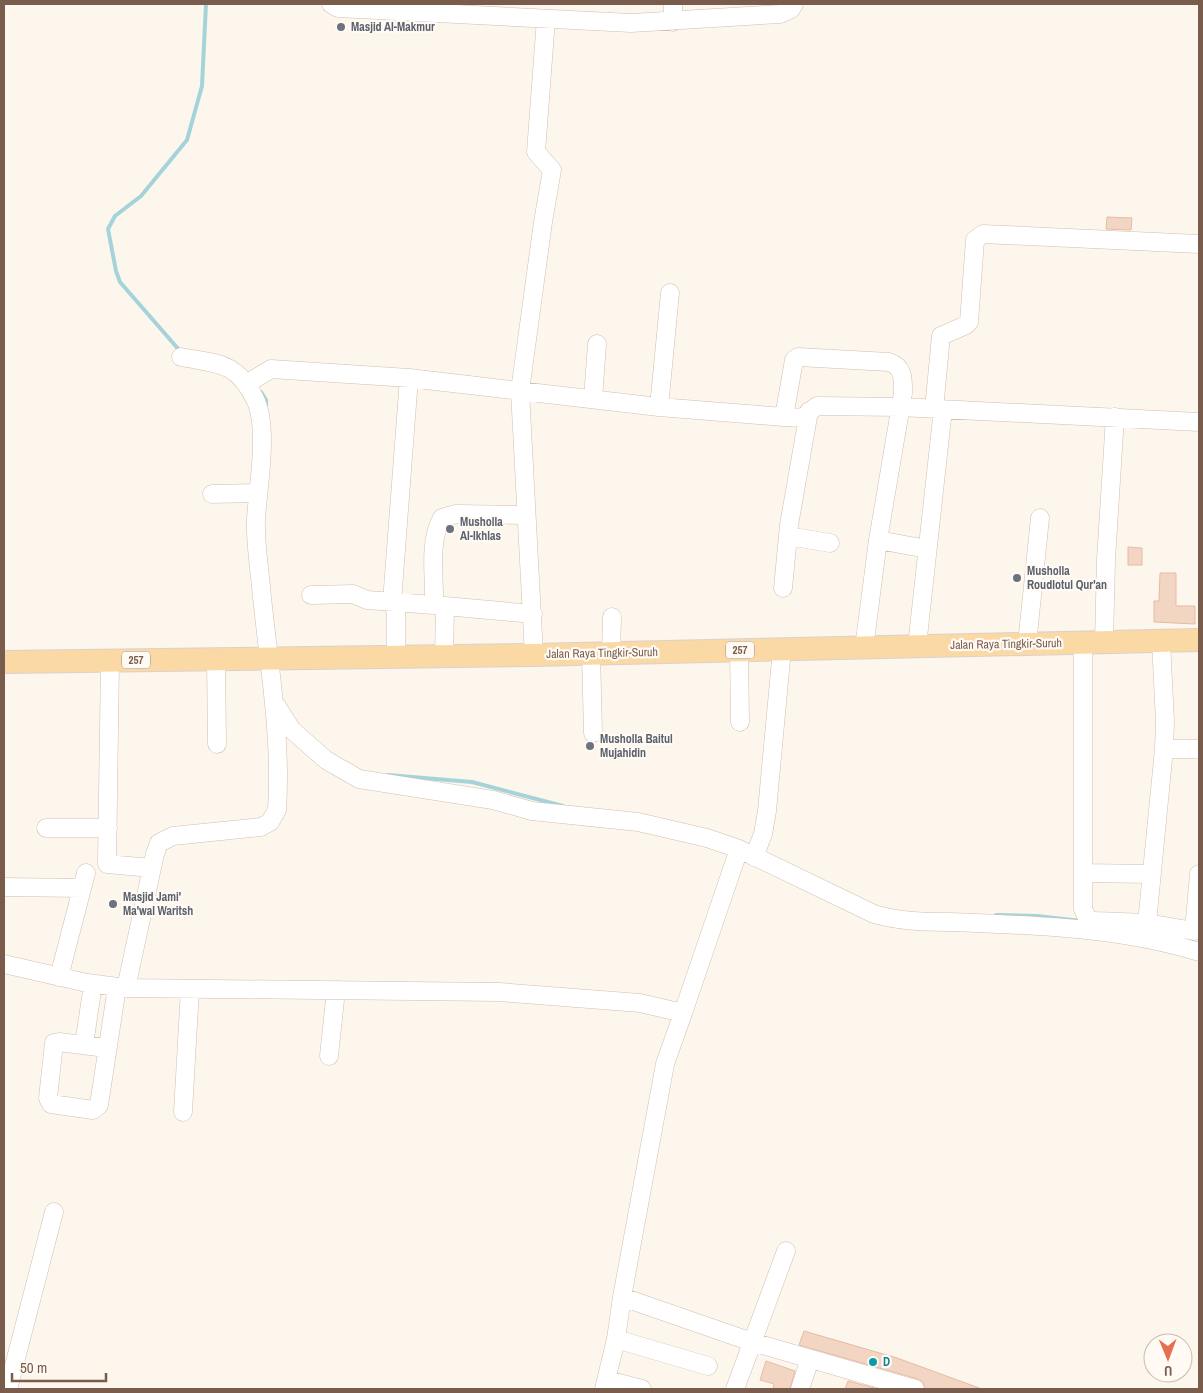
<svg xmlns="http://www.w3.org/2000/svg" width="1203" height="1393" viewBox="0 0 1203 1393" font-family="'Archivo Narrow',sans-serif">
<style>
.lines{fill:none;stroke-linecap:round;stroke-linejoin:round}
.stream{stroke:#a5d3da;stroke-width:4}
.building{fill:#f3d5c3;stroke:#e6bba3}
.minor-casing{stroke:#d1beb0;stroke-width:19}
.major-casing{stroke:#dad1cd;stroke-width:24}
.minor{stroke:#fff;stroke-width:18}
.major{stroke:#fbd9a5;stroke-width:22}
.worship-dot{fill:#6b7280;stroke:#fffaf3;stroke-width:2}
.culture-dot{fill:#0f9aa8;stroke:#fffaf3;stroke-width:2}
.labels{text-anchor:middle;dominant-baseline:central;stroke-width:4.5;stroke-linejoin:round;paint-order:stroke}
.shield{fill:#fffaf3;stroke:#a28b7f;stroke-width:1}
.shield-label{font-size:11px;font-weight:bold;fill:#7a5c4d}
.worship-label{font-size:12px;font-weight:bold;fill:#5b616d;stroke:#fffaf3;text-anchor:start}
.street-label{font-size:12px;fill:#7a5c4d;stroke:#fffaf3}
.culture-label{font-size:12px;font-weight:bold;fill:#0d838f;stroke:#fffaf3;text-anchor:start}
</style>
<rect width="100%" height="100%" fill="#fdf6ec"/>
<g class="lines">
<path class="stream" d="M 180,351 L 120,282 L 116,271 L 108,229 L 115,216 L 141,196 L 187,140 L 202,86 L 206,4
M 261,392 L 266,400 L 266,409
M 388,775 L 472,782 L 563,806
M 996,915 L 1037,916 L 1081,921"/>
</g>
<path class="building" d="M 1107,217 L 1132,218 L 1131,230 L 1106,229 Z
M 1128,547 L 1142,548 L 1142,565 L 1128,565 Z
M 1160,573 L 1176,573 L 1176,606 L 1195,606 L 1195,624 L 1154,622 L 1154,601 L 1159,601 Z
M 804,1331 L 897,1358 L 982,1389 L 925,1389 L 923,1382 L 918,1379 L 799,1345 Z
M 766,1361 L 795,1371 L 790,1389 L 773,1389 L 774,1384 L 760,1380 Z
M 848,1381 L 878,1389 L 845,1389 Z"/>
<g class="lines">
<defs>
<path id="minor" d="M 331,4 L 338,8 L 631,23 L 780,14 L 791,9 L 794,4
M 673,4 L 673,22
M 246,384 L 271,369 L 409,378 L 659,407 L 784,417 L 802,418 L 817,406 L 900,407 L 1199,422
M 593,399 L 597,344
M 659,407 L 670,293
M 934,409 L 941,336 L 966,325 L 969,322 L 975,240 L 983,234 L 1199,244
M 784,417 L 794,360 L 798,357 L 889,362 C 904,367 903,379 903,393 L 878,540 L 864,648
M 212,494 L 258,493
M 526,515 L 456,514 L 442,518 C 428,542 435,578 434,605 L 533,614
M 788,536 L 830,543
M 878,540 L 927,549
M 783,588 L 789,525 L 809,411
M 311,595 L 353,594 L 367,600 L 434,605
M 1161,641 L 1165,722 L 1164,749 L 1199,749
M 1104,642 L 1106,560 L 1115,417
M 1083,643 L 1083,909 L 1088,920 L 1096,921 L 1147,923 L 1194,931 L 1199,874
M 1027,644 L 1040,518
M 917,646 L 943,409
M 739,650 L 740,722
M 611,653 L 612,617
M 591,654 L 593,733
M 534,655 L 520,391 L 543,222 L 552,170 L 536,152 L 546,19
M 444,656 L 445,607
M 396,657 L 396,613 L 392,602 L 409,378
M 110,660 L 107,864 L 152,868
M 216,660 L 217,744
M 276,705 L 292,730 L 326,760 L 359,779 L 493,800 L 532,811 L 638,822 L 707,838 L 739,849 L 874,914 C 907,924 942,921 976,923 C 1051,926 1128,930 1199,952
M 46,828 L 108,828
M 754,857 L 763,834 L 767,811 L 782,649
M 1083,873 L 1151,874
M 4,887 L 82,888
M 1147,923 L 1164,749
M 4,964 L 87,983 L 126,988 L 499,992 L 640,1003 L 683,1013 L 665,1064 L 622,1297
M 59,977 L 86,873
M 126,988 L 155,854 L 159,843 L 173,836 L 261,827 L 270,822 L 277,810 C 282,735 268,661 261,587 C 259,565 255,541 256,519 C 258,487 269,427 255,399 C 236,361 218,364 181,357
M 683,1013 L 739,849
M 84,1045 L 93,984
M 106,1048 L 59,1042 L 54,1043 L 48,1098 L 51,1104 L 93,1110 L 99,1105 L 117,987
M 329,1056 L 336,990
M 183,1112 L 190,989
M 616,1339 L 708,1366
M 607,1380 L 642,1389
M 8,1389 L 54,1212
M 604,1389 L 616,1339 L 622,1297 L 752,1342 L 915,1389
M 735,1389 L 786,1251
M 800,1389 L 810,1359"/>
<path id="major" d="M 4,662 L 534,655 L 1199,640"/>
</defs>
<use href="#minor" class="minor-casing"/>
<use href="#major" class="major-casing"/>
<use href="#minor" class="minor"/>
<use href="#major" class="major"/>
</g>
<g class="worship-dot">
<circle cx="341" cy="27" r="5"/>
<circle cx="450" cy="529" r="5"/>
<circle cx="1017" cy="578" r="5"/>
<circle cx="590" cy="746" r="5"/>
<circle cx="113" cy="904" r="5"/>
</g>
<circle class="culture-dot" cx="873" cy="1362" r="5"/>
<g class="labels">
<g class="shield">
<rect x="726" y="641.5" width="28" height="17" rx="4"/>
<rect x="122" y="651.5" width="28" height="17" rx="4"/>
</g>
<g class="shield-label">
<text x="740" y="650">257</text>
<text x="136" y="660">257</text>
</g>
<g class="worship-label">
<text x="351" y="27">Masjid Al-Makmur</text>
<text x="460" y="522">Musholla<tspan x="460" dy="14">Al-Ikhlas</tspan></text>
<text x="1027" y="571">Musholla<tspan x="1027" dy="14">Roudlotul Qur'an</tspan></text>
<text x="600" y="739">Musholla Baitul<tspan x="600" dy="14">Mujahidin</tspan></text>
<text x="123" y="897">Masjid Jami'<tspan x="123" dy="14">Ma'wal Waritsh</tspan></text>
</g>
<g class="street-label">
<text transform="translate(1006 644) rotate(-1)">Jalan Raya Tingkir-Suruh</text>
<text transform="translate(602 653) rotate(-1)">Jalan Raya Tingkir-Suruh</text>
</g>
<g class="culture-label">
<text x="883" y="1362">D</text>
</g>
</g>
<rect width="1203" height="1393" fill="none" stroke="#7a5c4d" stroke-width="10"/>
<g transform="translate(1168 1358) rotate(179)"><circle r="24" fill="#fffaf3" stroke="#cabbb1"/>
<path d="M0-4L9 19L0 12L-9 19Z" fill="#e76f51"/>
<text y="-8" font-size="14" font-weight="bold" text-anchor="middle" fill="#7a5c4d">U</text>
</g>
<path d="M12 1373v8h94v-8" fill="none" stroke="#7a5c4d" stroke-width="2.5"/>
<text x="20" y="1373" font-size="15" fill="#7a5c4d" stroke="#fffaf3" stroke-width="4" paint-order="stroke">50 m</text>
</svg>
